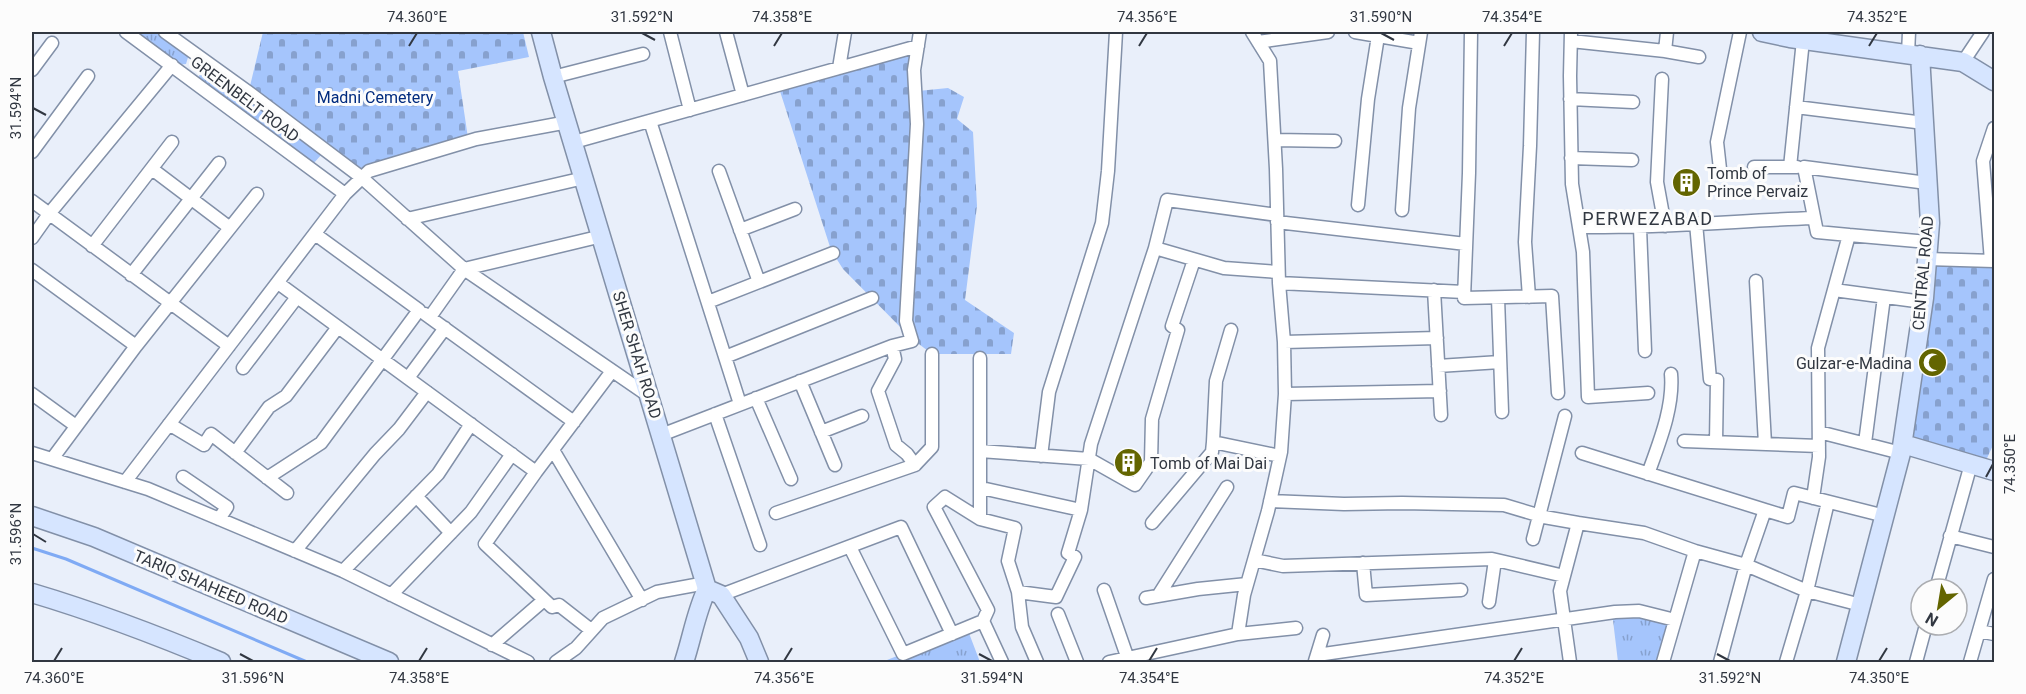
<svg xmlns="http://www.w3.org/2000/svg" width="2026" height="694" viewBox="0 0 2026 694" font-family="Roboto,sans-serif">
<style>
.grass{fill:url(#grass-tufts)}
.cemetery{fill:url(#cemetery-stones)}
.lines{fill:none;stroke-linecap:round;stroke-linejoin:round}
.stream{stroke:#7faaf4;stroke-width:3}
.street-casing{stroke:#8290a8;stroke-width:15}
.secondary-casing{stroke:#8290a8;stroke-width:21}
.street{stroke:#fff;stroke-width:12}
.secondary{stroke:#d6e5ff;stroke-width:18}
.ticks{fill:none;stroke:#313741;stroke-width:2}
.labels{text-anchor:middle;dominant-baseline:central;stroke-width:6;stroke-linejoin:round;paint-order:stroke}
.park-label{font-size:16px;fill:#002b7e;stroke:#fcfcfc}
.street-label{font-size:16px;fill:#313741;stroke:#fcfcfc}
.poi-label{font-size:16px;fill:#313741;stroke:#fcfcfc;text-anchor:start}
.neighbourhood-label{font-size:18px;letter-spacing:1.5px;fill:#313741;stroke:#fcfcfc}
.neatline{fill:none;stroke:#313741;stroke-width:2}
.ticks-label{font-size:15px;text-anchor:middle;fill:#313741}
</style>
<defs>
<pattern id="grass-tufts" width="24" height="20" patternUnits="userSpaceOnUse" patternTransform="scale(1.5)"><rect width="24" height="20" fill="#a5c5fc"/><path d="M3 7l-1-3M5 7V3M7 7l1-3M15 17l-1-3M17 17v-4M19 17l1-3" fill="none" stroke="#87a1ce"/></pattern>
<pattern id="cemetery-stones" width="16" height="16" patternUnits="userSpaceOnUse" patternTransform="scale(1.5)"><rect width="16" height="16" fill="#a5c5fc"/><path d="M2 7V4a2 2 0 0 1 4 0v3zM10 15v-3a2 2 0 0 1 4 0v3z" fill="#87a1ce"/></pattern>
</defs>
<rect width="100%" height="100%" fill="#e9effa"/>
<path class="grass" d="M 133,32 L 158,32 L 189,54 L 186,64 L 177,65 Z
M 204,69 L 208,69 L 322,154 L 313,164 L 200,81 L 199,76 Z
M 1612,612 L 1675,620 L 1663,662 L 1618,662 Z
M 967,628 L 980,662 L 882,662 Z"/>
<path class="cemetery" d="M 263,32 L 523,32 L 529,57 L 458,71 L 468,138 L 361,168 L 250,86 Z
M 918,46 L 918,91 L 948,88 L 964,97 L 957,119 L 973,132 L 977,206 L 965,300 L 1014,333 L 1011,354 L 932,354 L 911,338 L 843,269 L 831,250 L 778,85 Z
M 1927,259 L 1994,261 L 1994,443 L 1983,467 L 1903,444 Z"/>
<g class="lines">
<path class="stream" d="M 32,548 L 66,559 L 307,662"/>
<defs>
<path id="street" d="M 126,32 L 345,194
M 165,32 L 247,91 L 361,177 L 464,269 L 649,396
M 670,32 L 690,110
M 726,32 L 743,95
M 1355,32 L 1419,43
M 1471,32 L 1469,173 L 1464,298 L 1552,296 L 1558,393
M 1571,32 L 1570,76 L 1572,184 L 1583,252 L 1588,397 L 1648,393
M 1571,41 L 1665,51 L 1667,32
M 1258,42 L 1328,32
M 1665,51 L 1699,57
M 1908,54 L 1909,32
M 1963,62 L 1983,32
M 839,68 L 845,32
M 32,70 L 52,43
M 553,77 L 643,54
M 1662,79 L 1657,182 L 1665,226
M 1570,99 L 1633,102
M 1796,107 L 1924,123
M 650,121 L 740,404
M 1275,140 L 1335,141
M 574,142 L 918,46
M 32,152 L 88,76
M 1571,158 L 1632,160
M 1754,167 L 1797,167
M 1790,167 L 1803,40
M 152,169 L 230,228
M 1720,169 L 1717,142 L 1740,32
M 719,171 L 759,282
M 32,201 L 229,346
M 1358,205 L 1368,99 L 1378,36
M 1402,210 L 1409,108 L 1421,32
M 1277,215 L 1167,200 L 1155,248 L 1224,268 L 1278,272
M 407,219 L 584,178
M 1277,222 L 1466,244
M 1696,223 L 1710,379 L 1717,380 L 1716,442
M 1579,227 C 1657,228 1735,221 1813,218
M 1640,228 L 1645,351
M 740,230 L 795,209
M 1849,235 L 1817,232 L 1804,167 L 1927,183
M 32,238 L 49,214 L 172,65
M 92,246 L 172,142
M 1927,259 L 1994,261
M 1991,261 L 1983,161 L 1994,128
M 32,270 L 136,346 L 52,459
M 131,275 L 219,163
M 1756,281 L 1765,444
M 278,283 L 536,472
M 1279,283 L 1464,292
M 1434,290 L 1441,415
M 1834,290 L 1923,302
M 1529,297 L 1525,242 L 1530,146 L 1533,32
M 1498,298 L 1502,412
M 708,302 L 833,253
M 425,314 L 574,422
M 430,317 L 464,269 L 602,236
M 1284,342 L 1437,338
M 136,346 L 257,194
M 725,357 L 872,298
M 980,358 L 980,519
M 1438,366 L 1500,362
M 243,368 L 297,297
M 408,378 L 445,328
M 800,381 L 835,465
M 32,394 L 76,426
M 1285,394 L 1440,391
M 756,398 L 791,479
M 715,414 L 760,545
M 169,424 L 204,445 L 211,434 L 287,493
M 821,432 L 862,416
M 1819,432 L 1901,453
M 661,435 L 892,346 L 912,341 L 906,321 L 917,124 L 914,70 L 920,32
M 1684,441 L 1819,446
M 1213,442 L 1216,381 L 1231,330
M 1865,443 L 1884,297
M 553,450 L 642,600
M 980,451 L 1089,459 L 1135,485 L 1151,462 L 1152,419 L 1178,330 L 1172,326 L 1194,260
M 32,453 L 148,489 L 343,571 L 528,662
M 235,453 L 269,407 L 286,396 L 338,327
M 1582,453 L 1765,510 L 1746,565 L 1720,662
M 1041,456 L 1049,392 L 1102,223 L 1108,171 L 1116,32
M 915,465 L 932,447 L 932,354
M 1648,474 C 1659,443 1674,407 1671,374
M 183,477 L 227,507 L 219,519
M 267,478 L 321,443 L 419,310 L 315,234
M 125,482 L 345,194 L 369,171 L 476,139 L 568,122
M 986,489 L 1081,510 L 1068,553 L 1075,557 L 1056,597 L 1018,592
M 416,496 L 451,533
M 1813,498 L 1819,457 L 1818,348 L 1849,235 L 1928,242
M 1270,501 L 1344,504 L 1402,503 L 1504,505 L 1544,517 L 1578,523
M 1081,510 L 1091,444 L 1155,248
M 1765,510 L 1788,517 L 1794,493 L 1885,516
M 776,513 L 915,465 L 907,454 L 896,445 L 878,391 L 895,359 L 892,346
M 1152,523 L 1212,452 L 1213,442 L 1280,456
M 1950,536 L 1994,547
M 1533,539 L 1565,416
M 850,547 L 903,654 L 983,621 L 1002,662
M 295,551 L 375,454 L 399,429 L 427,392
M 1254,560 L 1283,566 L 1492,559 L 1564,576
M 1363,563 L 1366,595 L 1461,590
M 343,571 L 438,474 L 471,424
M 1936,589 L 1971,464
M 1104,590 L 1129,662
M 391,595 L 471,512 L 512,454
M 721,595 L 901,527 L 952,634
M 1158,596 L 1227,487
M 1146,598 L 1198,589 L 1247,584
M 1489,602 L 1495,560
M 1058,614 L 1077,662
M 983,621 L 988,610 L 934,507 L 945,497 L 980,519 L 1015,528 L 1008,561 L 1018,592 L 1022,627 L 1037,662
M 591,630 L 559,605 L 552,607 L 485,544 L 536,472 L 612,371
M 1979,631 L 1994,634
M 1238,634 L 1244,595 L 1268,511 L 1281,452 L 1285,394 L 1284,342 L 1279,283 L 1276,169 L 1270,61 L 1252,32
M 492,645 L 544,600
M 1317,655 L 1615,612 L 1639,611 L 1675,620
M 1315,661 L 1323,635
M 556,662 L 576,648 L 603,618 L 657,592 L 706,583
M 1109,662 L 1238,634 L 1296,628
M 1570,662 L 1560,591 L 1578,523 L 1644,533 L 1695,551 L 1746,565 L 1807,591 L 1861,605
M 1663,662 L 1695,551
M 1786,662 L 1807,591 L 1828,502
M 1916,662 L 1926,625
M 1970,662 L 1994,579"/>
<path id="secondary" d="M 541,32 L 553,77 L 707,589
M 1762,32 L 1790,38 L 1963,62 L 1994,81
M 1903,444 L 1994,471
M 32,516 L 94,537 L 389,662
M 707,589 L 721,595 L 749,638 L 759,662
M 32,593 C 96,612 159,636 221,662
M 684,662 C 692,638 696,612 707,589
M 1846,662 L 1901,453 L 1924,298 L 1930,223 L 1920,55"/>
</defs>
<use href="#street" class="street-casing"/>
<use href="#secondary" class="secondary-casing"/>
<use href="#street" class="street"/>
<use href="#secondary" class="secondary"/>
</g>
<path class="ticks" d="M 642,33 L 655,40M 1381,33 L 1394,40M 409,46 L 417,33M 774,46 L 782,33M 1139,46 L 1147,33M 1504,46 L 1512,33M 1869,46 L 1877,33M 33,108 L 46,115M 1986,477 L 1993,464M 33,534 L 46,542M 240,654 L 253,661M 979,654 L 992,661M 1717,654 L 1730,661M 54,661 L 62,648M 419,661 L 427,648M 784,661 L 792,648M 1149,661 L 1157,648M 1514,661 L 1522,648M 1879,661 L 1887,648"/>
<defs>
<symbol id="building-disc" viewBox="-11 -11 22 22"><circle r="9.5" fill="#636500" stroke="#fcfcfc"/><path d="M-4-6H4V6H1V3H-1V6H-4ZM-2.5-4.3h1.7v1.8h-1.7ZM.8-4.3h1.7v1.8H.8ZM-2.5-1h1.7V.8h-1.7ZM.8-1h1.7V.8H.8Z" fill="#fff"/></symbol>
<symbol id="mosque-disc" viewBox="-11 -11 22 22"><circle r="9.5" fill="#636500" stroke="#fcfcfc"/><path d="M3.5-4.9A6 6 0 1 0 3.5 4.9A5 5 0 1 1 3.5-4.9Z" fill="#fff"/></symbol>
</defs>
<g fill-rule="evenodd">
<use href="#building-disc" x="1670" y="166" width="33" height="33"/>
<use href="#mosque-disc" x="1916" y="346" width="33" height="33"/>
<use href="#building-disc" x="1112" y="446" width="33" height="33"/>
</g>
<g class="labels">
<g class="park-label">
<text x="375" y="97">Madni Cemetery</text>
</g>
<g class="street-label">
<text transform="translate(245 99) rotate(37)">GREENBELT ROAD</text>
<text transform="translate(1923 273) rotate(-85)">CENTRAL ROAD</text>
<text transform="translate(637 355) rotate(73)">SHER SHAH ROAD</text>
<text transform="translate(211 587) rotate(23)">TARIQ SHAHEED ROAD</text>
</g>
<g class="poi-label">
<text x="1707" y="173">Tomb of<tspan x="1707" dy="18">Prince Pervaiz</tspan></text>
<text x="1912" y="363" text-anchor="end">Gulzar-e-Madina</text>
<text x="1150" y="463">Tomb of Mai Dai</text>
</g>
<g class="neighbourhood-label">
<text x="1648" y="218">PERWEZABAD</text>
</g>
</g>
<rect width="2026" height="694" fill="none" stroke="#fcfcfc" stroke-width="66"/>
<g transform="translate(1939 607) rotate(210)"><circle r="28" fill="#fcfcfc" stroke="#abadb1" stroke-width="1.5"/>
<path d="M0-4.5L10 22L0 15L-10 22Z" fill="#636500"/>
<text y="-9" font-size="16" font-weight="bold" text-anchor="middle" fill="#313741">N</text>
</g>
<rect x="33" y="33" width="1960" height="628" class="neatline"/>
<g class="ticks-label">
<text x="417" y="22">74.360°E</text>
<text x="642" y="22">31.592°N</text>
<text x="782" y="22">74.358°E</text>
<text x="1147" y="22">74.356°E</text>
<text x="1381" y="22">31.590°N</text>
<text x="1512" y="22">74.354°E</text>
<text x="1877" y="22">74.352°E</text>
<text transform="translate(16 108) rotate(-90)" y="5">31.594°N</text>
<text transform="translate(2010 464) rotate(-90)" y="5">74.350°E</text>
<text transform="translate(16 534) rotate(-90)" y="5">31.596°N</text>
<text x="54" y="683">74.360°E</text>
<text x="253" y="683">31.596°N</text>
<text x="419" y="683">74.358°E</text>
<text x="784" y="683">74.356°E</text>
<text x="992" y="683">31.594°N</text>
<text x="1149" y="683">74.354°E</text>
<text x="1514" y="683">74.352°E</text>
<text x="1730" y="683">31.592°N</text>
<text x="1879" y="683">74.350°E</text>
</g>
</svg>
